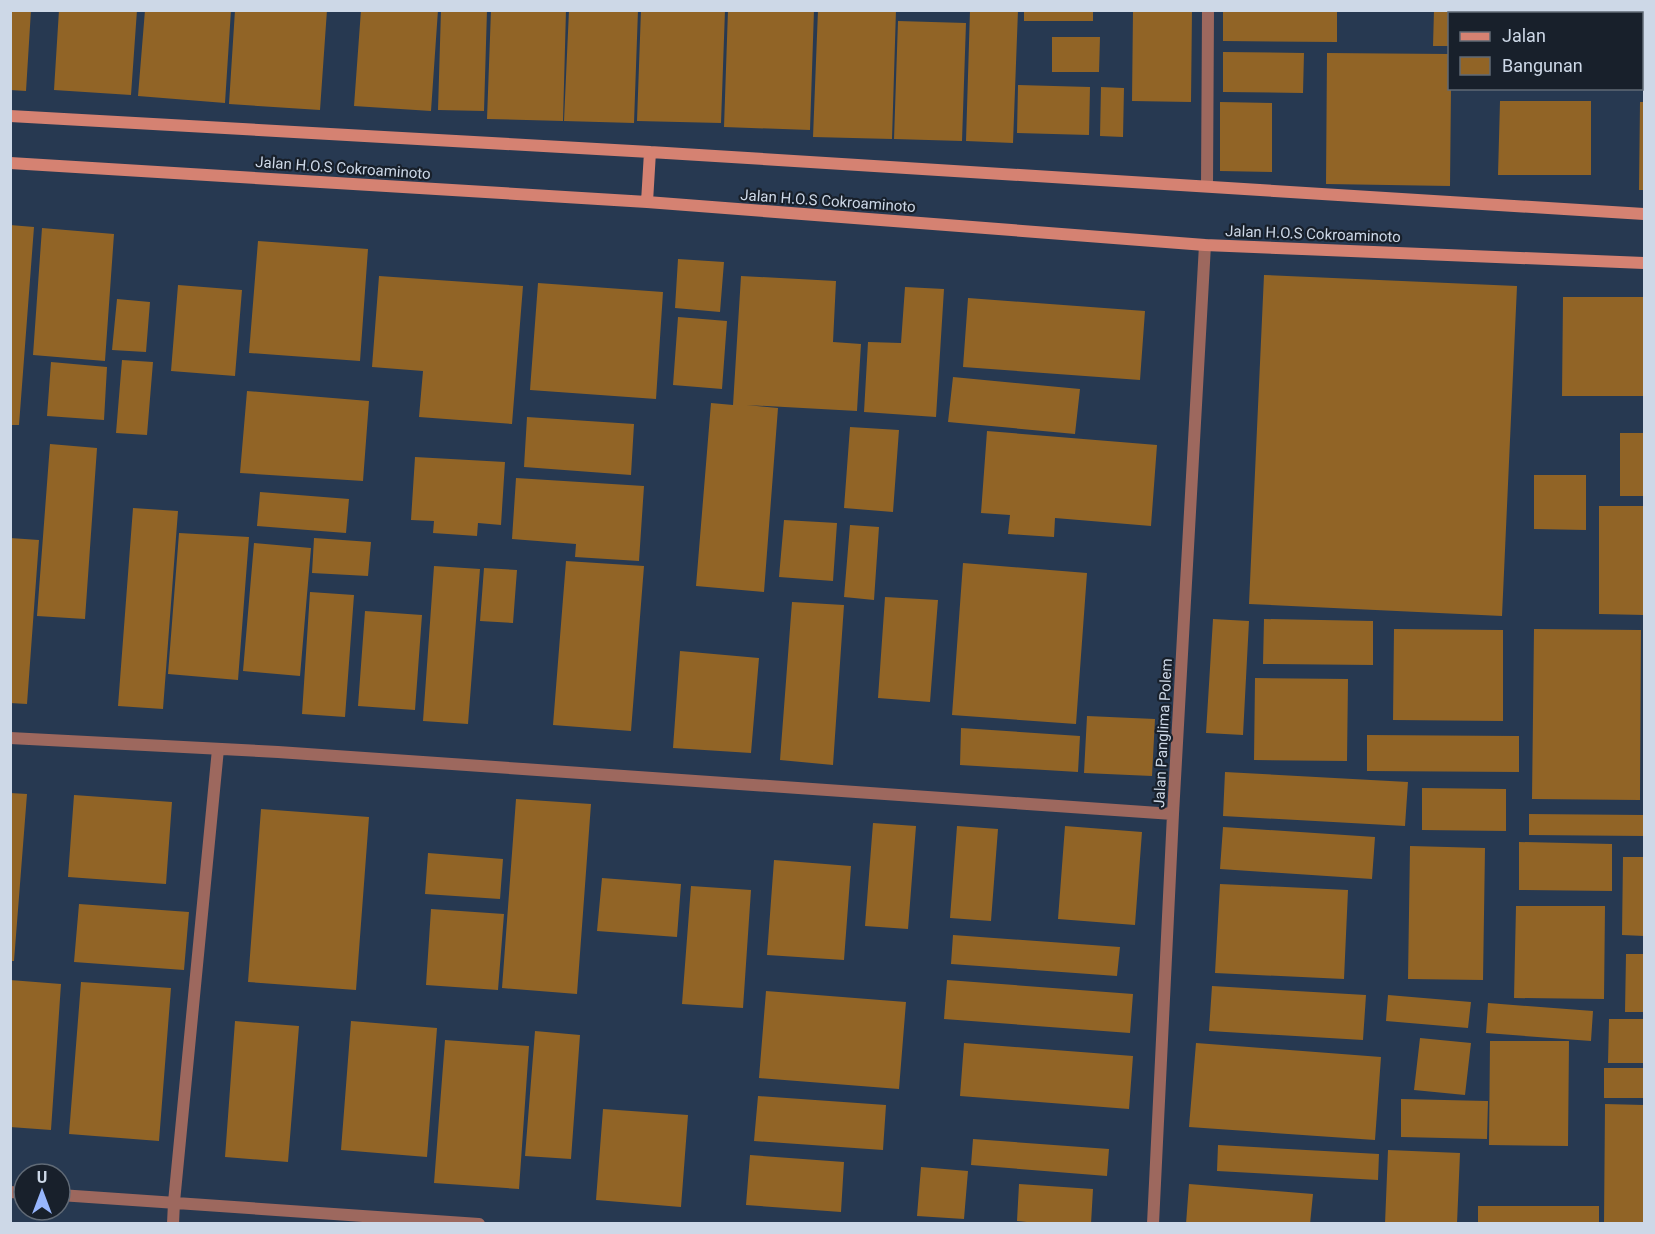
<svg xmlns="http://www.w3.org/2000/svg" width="1655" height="1234" viewBox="0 0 1655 1234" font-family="Roboto,sans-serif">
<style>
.building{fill:#916426}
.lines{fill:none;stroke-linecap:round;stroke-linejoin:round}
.street{stroke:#9d685e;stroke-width:12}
.secondary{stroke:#d58272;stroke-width:12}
.labels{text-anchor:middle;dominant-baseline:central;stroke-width:4.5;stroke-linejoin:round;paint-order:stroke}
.street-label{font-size:15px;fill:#cdd8e7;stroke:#18202b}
</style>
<rect width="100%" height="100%" fill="#273951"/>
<path class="building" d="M 10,10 L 31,10 L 26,91 L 10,90 Z
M 59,10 L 137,10 L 131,95 L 54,90 Z
M 145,10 L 231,10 L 225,103 L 138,96 Z
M 235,10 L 327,10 L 320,110 L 229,104 Z
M 361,10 L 438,10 L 431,111 L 354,106 Z
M 441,10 L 487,10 L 484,111 L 438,110 Z
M 491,10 L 566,10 L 563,121 L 487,119 Z
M 569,10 L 638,10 L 634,123 L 564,121 Z
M 641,10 L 725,10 L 721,123 L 637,121 Z
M 728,10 L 814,10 L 810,130 L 724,127 Z
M 818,10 L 896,10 L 892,139 L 813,137 Z
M 970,10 L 1018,10 L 1013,143 L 966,141 Z
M 1024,10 L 1093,10 L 1093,21 L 1024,21 Z
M 1133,10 L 1192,10 L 1191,102 L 1132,101 Z
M 1223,10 L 1337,10 L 1337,42 L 1223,41 Z
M 1434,10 L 1549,10 L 1549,14 L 1449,14 L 1449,46 L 1433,46 Z
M 898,21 L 966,23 L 962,141 L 894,139 Z
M 1052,37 L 1100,37 L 1099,72 L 1052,72 Z
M 1223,52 L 1304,53 L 1303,93 L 1223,92 Z
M 1327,53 L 1449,54 L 1449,88 L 1451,88 L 1450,186 L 1326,184 Z
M 1018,85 L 1090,87 L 1089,135 L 1017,133 Z
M 1101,87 L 1124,88 L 1123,137 L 1100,136 Z
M 1500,101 L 1591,101 L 1591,175 L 1498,175 Z
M 1220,102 L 1272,103 L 1272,172 L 1220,171 Z
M 1640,102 L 1644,102 L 1644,190 L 1639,190 Z
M 10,225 L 34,227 L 19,425 L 10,425 Z
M 42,228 L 114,234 L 105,361 L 33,355 Z
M 258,241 L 368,249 L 360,361 L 249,353 Z
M 678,259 L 724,262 L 720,312 L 675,308 Z
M 1264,275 L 1517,286 L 1502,616 L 1249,604 Z
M 379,276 L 523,286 L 512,424 L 419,417 L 423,371 L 372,367 Z
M 741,276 L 836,281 L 833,342 L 861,344 L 857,411 L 747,405 L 778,408 L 764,592 L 696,586 L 711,403 L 733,405 Z
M 538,283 L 663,292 L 656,399 L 530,390 Z
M 178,285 L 242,290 L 235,376 L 171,371 Z
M 905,287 L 944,289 L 936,417 L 864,412 L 868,342 L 901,343 Z
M 1563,297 L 1644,297 L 1644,396 L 1562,396 Z
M 968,298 L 1145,311 L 1140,380 L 963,367 Z
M 117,299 L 150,302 L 146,352 L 112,350 Z
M 678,317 L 727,321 L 722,389 L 673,385 Z
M 122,360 L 153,362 L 147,435 L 116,433 Z
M 51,362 L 107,367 L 104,420 L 47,416 Z
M 953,377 L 1080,389 L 1075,434 L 948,422 Z
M 247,391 L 369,401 L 363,481 L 240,473 Z
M 527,417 L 634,424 L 631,475 L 524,467 Z
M 850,427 L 899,430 L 893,512 L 844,508 Z
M 987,431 L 1157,445 L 1151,526 L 1055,518 L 1054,537 L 1008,534 L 1010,515 L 981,513 Z
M 1620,433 L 1644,433 L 1644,496 L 1620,496 Z
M 50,444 L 97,448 L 85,619 L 37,616 Z
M 415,457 L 505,462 L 501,525 L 478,523 L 477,536 L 433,533 L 434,521 L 411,520 Z
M 1534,475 L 1586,475 L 1586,530 L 1534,529 Z
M 516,478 L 644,486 L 639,561 L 575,557 L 576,544 L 512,539 Z
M 260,492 L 349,499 L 346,533 L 257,526 Z
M 1599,506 L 1644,506 L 1644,615 L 1599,614 Z
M 133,508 L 178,511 L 163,709 L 118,706 Z
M 784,520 L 837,523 L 833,581 L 779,577 Z
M 850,525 L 879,527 L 874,600 L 844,597 Z
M 179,533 L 249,537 L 238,680 L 168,674 Z
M 10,538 L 39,540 L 27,704 L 10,703 Z
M 314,538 L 371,542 L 368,576 L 312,573 Z
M 254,543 L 311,548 L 300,676 L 243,671 Z
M 566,561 L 644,566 L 631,731 L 553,725 Z
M 963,563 L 1087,573 L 1076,724 L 952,715 Z
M 434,566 L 480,569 L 468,724 L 423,721 Z
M 484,568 L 517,570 L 513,623 L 480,621 Z
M 310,592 L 354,595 L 345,717 L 302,714 Z
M 885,597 L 938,600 L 930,702 L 878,698 Z
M 792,602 L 844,605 L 833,765 L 780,760 Z
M 365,611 L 422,615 L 415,710 L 358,706 Z
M 1213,619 L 1249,621 L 1243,735 L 1206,733 Z
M 1264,619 L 1373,621 L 1373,665 L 1263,664 Z
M 1394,629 L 1503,630 L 1503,721 L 1393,720 Z
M 1534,629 L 1641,630 L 1640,800 L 1532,799 Z
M 680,651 L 759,658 L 751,753 L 673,748 Z
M 1255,678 L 1348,679 L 1347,761 L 1254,760 Z
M 1087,716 L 1155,719 L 1152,776 L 1084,773 Z
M 961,728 L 1080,736 L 1078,772 L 960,765 Z
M 1367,735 L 1519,736 L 1519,772 L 1367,771 Z
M 1225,772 L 1408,782 L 1405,826 L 1223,816 Z
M 1422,788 L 1506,789 L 1506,831 L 1422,830 Z
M 10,793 L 27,794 L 14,961 L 10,961 Z
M 74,795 L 172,802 L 166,884 L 68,877 Z
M 516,799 L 591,804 L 577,994 L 502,988 Z
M 261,809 L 369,817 L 356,990 L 248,982 Z
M 1529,814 L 1644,815 L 1644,836 L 1529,835 Z
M 873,823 L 916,826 L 908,929 L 865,926 Z
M 957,826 L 998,829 L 991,921 L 950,918 Z
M 1065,826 L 1142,832 L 1135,925 L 1058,919 Z
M 1223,827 L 1375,837 L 1372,879 L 1220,869 Z
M 1519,842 L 1612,844 L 1612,891 L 1519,890 Z
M 1410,846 L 1485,848 L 1483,980 L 1408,979 Z
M 428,853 L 503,859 L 500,899 L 425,894 Z
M 1623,857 L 1644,857 L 1644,936 L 1622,935 Z
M 774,860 L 851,866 L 844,960 L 767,955 Z
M 602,878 L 681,884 L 677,937 L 597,931 Z
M 1220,884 L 1348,890 L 1344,979 L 1215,973 Z
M 691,886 L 751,890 L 743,1008 L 682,1004 Z
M 79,904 L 189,912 L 184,970 L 74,962 Z
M 1516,906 L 1605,906 L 1604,999 L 1514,998 Z
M 431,909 L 504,914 L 498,990 L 426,985 Z
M 953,935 L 1120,947 L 1117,976 L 951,964 Z
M 1626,954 L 1644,954 L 1644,1012 L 1625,1012 Z
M 10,980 L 61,984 L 51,1130 L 10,1127 Z
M 947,980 L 1133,994 L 1130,1033 L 944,1019 Z
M 81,982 L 171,988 L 159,1141 L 69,1134 Z
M 1212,986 L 1366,995 L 1363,1040 L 1209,1031 Z
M 766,991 L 906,1002 L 899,1089 L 759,1078 Z
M 1388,995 L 1471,1002 L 1468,1028 L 1386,1021 Z
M 1488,1003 L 1593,1011 L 1591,1041 L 1486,1033 Z
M 1609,1019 L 1644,1019 L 1644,1063 L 1608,1063 Z
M 235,1021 L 299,1026 L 288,1162 L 225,1157 Z
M 351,1021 L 437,1028 L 427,1157 L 341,1150 Z
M 535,1031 L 580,1035 L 571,1159 L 525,1156 Z
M 1420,1038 L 1471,1043 L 1465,1095 L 1414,1090 Z
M 445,1040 L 529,1046 L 519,1189 L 434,1183 Z
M 1490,1041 L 1569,1041 L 1568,1146 L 1489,1145 Z
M 964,1043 L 1133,1056 L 1129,1109 L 960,1096 Z
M 1196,1043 L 1381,1057 L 1375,1140 L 1189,1127 Z
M 1604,1068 L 1644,1068 L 1644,1098 L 1604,1098 Z
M 758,1096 L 886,1105 L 883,1150 L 754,1141 Z
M 1401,1099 L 1488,1101 L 1487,1139 L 1401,1137 Z
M 1605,1104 L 1644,1105 L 1644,1224 L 1604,1224 Z
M 603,1109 L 688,1115 L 681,1207 L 596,1200 Z
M 973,1139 L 1109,1149 L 1107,1176 L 971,1165 Z
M 1218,1145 L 1379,1154 L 1378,1180 L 1217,1171 Z
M 1388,1150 L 1460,1153 L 1457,1224 L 1385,1224 Z
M 750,1155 L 844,1162 L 841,1212 L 746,1205 Z
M 921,1167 L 968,1171 L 964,1219 L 917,1216 Z
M 1019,1184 L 1093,1189 L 1091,1224 L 1046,1224 L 1017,1221 Z
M 1189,1184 L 1313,1194 L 1310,1224 L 1186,1224 Z
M 1478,1206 L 1599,1206 L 1599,1224 L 1478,1224 Z"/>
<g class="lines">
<path class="street" d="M 1207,186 L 1208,10
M 10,738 L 278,752 L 1173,814
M 10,1192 L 24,1193
M 60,1195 L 479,1224
M 173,1224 L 174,1202 L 218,749
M 1153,1224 L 1173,814 L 1205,245"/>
<path class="secondary" d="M 10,116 L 650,152 L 1644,214
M 10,163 L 647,202 L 1205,245 L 1644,263
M 647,202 L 650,152"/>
</g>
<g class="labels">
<g class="street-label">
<text transform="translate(343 168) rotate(4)">Jalan H.O.S Cokroaminoto</text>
<text transform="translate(828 201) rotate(4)">Jalan H.O.S Cokroaminoto</text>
<text transform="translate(1313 234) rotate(2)">Jalan H.O.S Cokroaminoto</text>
<text transform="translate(1163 733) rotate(-87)">Jalan Panglima Polem</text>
</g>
</g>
<rect width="1655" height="1234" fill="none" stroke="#cdd8e7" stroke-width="24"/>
<rect x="1448" y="12" width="195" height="78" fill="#18202b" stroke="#606a76" stroke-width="1.5"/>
<rect x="1460" y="32" width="30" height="9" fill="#d58272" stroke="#606a76" stroke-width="1.5"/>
<text x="1502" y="42" font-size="18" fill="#cdd8e7">Jalan</text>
<rect x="1460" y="57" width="30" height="18" fill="#916426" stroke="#606a76" stroke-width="1.5"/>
<text x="1502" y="72" font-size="18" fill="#cdd8e7">Bangunan</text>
<g transform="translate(42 1192)"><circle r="28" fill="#18202b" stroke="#606a76" stroke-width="1.5"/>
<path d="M0-4.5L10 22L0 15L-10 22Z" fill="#97b6fd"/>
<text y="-9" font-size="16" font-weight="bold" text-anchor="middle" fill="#cdd8e7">U</text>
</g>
</svg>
